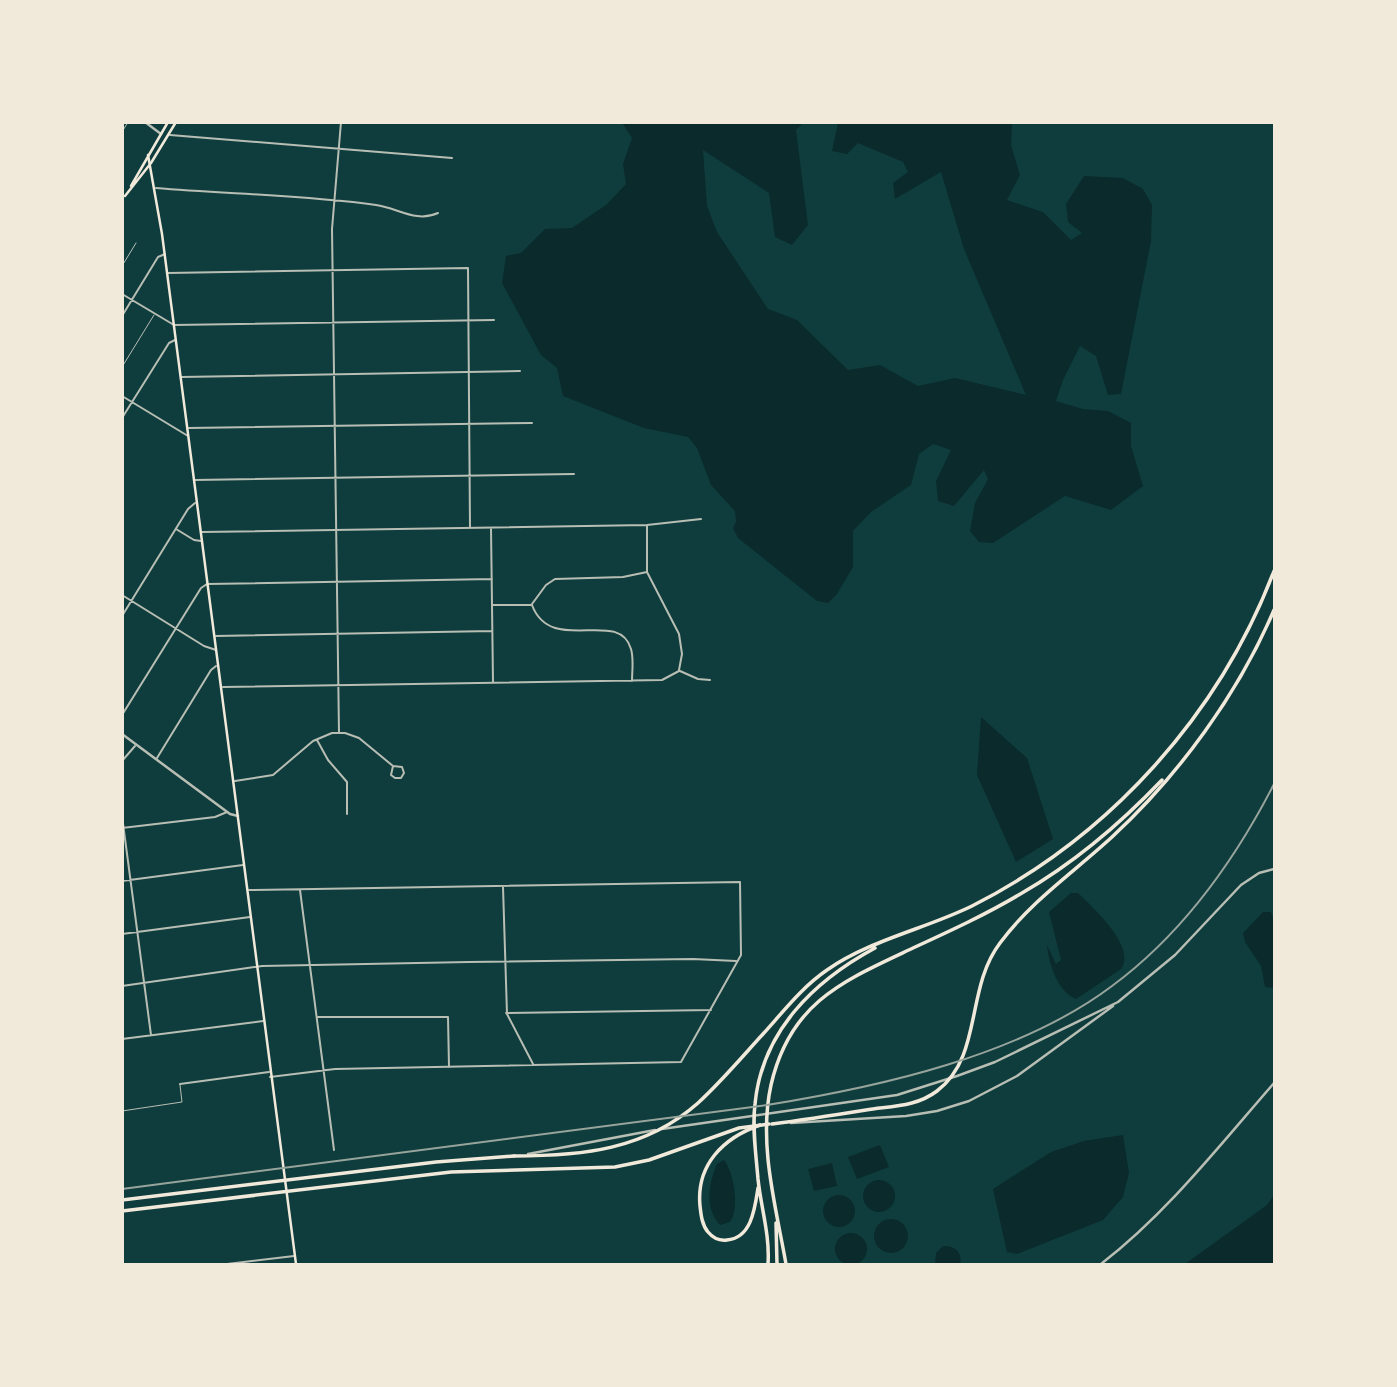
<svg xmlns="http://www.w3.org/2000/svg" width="1397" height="1387" viewBox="0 0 1397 1387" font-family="Georgia,serif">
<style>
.water{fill:#0a2a2b}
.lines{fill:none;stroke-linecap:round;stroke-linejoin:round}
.service{stroke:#b8beb3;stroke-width:1}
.minor{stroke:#b8beb3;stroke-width:2}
.tertiary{stroke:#b8beb3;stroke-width:2.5}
.secondary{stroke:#f1e9da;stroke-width:2.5}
.primary{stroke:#f1e9da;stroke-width:2.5}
.trunk{stroke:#f1e9da;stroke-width:3.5}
.motorway{stroke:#f1e9da;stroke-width:3.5}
.rail{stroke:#97a49c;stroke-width:2}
</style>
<rect width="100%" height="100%" fill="#0f3d3e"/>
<path class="water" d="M 616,123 L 803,123 L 796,130 L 808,225 L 792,245 L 775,237 L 769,193 L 703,150 L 707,206 L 717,232 L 768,309 L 797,320 L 848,370 L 880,365 L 918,386 L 955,378 L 1026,395 L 964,249 L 941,172 L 895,199 L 893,183 L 908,172 L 903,162 L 858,143 L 847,154 L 832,151 L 838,123 L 1012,123 L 1011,145 L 1020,175 L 1007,200 L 1043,212 L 1071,240 L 1082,233 L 1068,222 L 1066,204 L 1084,176 L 1123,178 L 1143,189 L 1152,205 L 1151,241 L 1121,394 L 1108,395 L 1096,356 L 1080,346 L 1063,380 L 1056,401 L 1083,409 L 1108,411 L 1131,423 L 1131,446 L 1143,486 L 1111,510 L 1065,496 L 993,543 L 979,542 L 970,531 L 975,503 L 988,479 L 984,470 L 954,506 L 938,501 L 936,481 L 951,450 L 933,444 L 919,454 L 911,485 L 871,512 L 853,531 L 853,567 L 837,594 L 828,603 L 817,601 L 738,538 L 733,528 L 736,522 L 735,511 L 711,485 L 697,448 L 688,437 L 644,428 L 563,396 L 557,368 L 541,355 L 502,283 L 506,256 L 521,253 L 545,229 L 572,228 L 606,205 L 626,184 L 623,164 L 632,138 L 623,124 Z
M 981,717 L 1027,758 L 1053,839 L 1016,862 L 977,775 Z
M 1071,893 L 1078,893 C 1093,908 1137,947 1121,969 L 1076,999 C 1057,991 1049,964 1047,945 L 1056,964 L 1061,960 L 1049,912 Z
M 1263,912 L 1271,912 L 1274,921 L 1274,988 L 1265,987 L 1261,966 L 1245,942 L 1243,933 Z
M 1123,1135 L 1129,1173 L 1123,1197 L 1103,1220 L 1017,1254 L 1007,1252 L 993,1189 L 1051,1152 L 1084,1141 Z
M 880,1145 L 889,1167 L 857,1179 L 848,1157 Z
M 724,1160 C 734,1172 740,1209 730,1222 L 720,1225 C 704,1208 709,1183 717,1164 Z
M 832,1163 L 837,1186 L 814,1191 L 808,1169 Z
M863 1196a16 16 0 1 1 32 0a16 16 0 1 1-32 0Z
M823 1211a16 16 0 1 1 32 0a16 16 0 1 1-32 0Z
M 1274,1195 L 1274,1264 L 1185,1264 L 1267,1205 Z
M874 1236a17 17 0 1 1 34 0a17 17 0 1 1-34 0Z
M835 1249a16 16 0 1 1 32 0a16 16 0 1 1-32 0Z
M 943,1246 C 955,1245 963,1253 960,1264 L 935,1264 L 936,1253 Z"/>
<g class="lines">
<path class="service" d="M 122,132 L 128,122
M 122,266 L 136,243
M 122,367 L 154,315
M 122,1111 L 182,1102 L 180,1085"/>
<path class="minor" d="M 170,135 L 452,158
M 156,188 C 228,194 304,195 376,205 C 398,208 416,223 438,213
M 168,273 L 468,268 L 470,528
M 122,294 L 174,325 L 494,320
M 122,316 L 158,257 L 165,254
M 181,377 L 520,371
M 122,396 L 188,436
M 122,418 L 169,343 L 175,340
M 189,428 L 532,423
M 195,480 L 574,474
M 647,526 L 647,572 L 679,634 L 682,654 L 679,670
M 491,528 L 493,682
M 176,529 L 194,540 L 201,541
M 202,532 L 647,525 L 701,519
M 122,595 L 204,646 L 216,650
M 532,604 L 546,585 L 555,579 L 623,577 L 647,572
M 493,605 L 532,605
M 532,605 C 551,656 619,607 631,649 C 634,659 632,671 632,681
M 122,616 L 188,509 L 195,503
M 216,636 L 492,631
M 680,671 L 698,679 L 710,680
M 223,687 L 662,680 L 679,671
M 122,715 L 201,588 L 207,584 L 492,579
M 339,733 L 332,229 L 341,122
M 317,740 L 328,760 L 347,782 L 347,814
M 157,758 L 211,670 L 216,666
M 122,761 L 135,746
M 235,781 L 273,775 L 313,741 L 332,733 L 345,733 L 359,738 L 393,766 L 402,767 L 404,773 L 401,778 L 395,778 L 391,775 L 393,766
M 122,816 L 151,1035
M 122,828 L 215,817 L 227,812
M 122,881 L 243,865
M 503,887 L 507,1014 L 533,1064
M 249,890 L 740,882 L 741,955 L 681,1062 L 335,1069 L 270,1077
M 300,890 L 334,1150
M 122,934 L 250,917
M 122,986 L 262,966 L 469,962 L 693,959 L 736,961
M 506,1013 L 711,1010
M 318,1017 L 448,1017 L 449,1067
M 122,1039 L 263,1021
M 180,1084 L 269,1072
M 227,1264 L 294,1256"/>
<path class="tertiary" d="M 145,122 L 161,134
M 122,734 L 230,814 L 238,816
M 791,1123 L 906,1116 L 937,1111 L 969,1101 L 1017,1076 L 1113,1006
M 662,1129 L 897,1095 L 957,1076 L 995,1062 L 1118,1002 L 1175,955 L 1241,885 L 1259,873 L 1274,869
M 528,1154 L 655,1130
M 1101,1264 C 1167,1213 1219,1146 1274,1083"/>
<path class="secondary" d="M 148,155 L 162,234 L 296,1264"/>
<path class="primary" d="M 131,186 L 168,122
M 125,196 L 151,163 L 176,122"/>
<path class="trunk" d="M 122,1200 L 436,1162 L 514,1156
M 122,1211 L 451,1172 L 615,1167 L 649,1160 L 739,1128 L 769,1124"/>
<path class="motorway" d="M 772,1124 C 803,1120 835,1115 866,1110 C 891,1106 916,1107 937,1091 C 983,1056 965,989 1000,943 C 1031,901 1074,872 1112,837 C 1179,775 1238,694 1274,610
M 514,1156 C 582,1156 645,1150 698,1103 C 721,1082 742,1057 763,1034 C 783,1012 802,987 827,970 C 870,940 925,929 972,906 C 1110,836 1219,715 1274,571
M 758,1188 C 755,1207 752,1238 727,1240 C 720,1241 713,1238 708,1232 C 702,1225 701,1215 700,1206 C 696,1165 723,1138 760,1125
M 776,1223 L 777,1264
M 768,1264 C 770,1235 761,1208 758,1179 C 756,1154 752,1128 755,1104 C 762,1031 814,981 875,948
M 786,1264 C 776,1207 758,1144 771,1085 C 790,1002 843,981 913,948 C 950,931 987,914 1022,893 C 1074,863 1121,823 1162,780"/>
<path class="rail" d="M 122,1189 L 767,1105 C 879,1087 1019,1056 1112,986 C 1181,935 1235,860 1274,784"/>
</g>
<rect width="1397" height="1387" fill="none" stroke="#f1e9da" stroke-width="248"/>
</svg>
